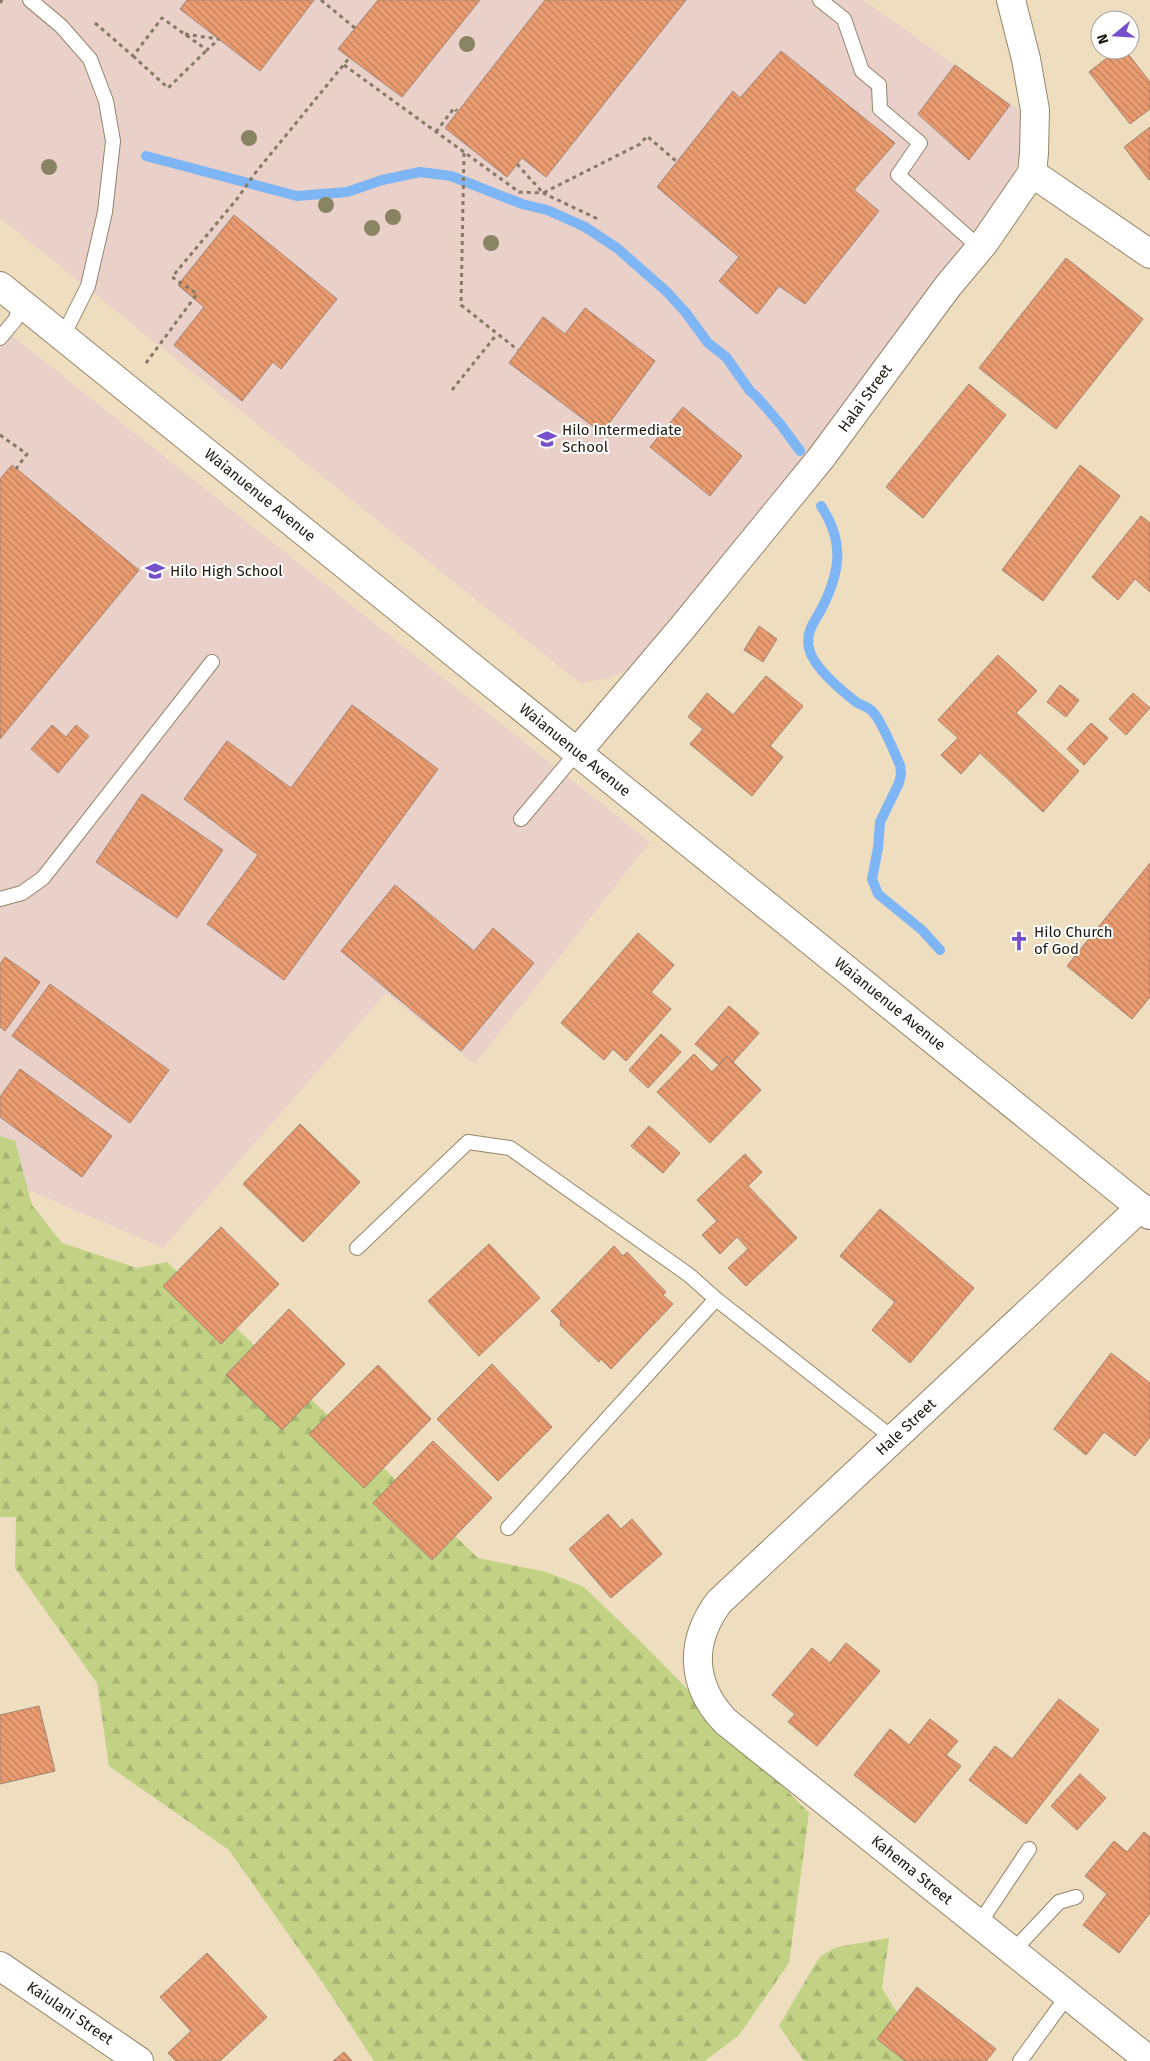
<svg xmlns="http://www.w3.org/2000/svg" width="1150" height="2061" viewBox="0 0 1150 2061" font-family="'Fira Sans',sans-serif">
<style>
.education{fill:#e9d0c8}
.forest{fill:url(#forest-firs)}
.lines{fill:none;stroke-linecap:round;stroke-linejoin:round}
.stream{stroke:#7db5f5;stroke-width:10}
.building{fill:url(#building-back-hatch);stroke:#a18474}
.service-casing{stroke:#95856a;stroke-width:16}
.minor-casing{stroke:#95856a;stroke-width:30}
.secondary-casing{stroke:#95856a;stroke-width:30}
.path{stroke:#867a66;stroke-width:3;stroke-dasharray:4 4;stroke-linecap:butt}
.service{stroke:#fff;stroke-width:14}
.minor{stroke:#fff;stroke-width:28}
.secondary{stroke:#fff;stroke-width:28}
.tree{fill:#888363}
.labels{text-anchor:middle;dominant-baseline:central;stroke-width:4;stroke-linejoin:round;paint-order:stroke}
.street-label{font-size:15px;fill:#1e180d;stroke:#fff}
.poi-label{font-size:15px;fill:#1e180d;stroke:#fff;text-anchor:start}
</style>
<defs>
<pattern id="forest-firs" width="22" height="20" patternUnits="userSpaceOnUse" patternTransform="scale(1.25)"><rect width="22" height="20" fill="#c2d284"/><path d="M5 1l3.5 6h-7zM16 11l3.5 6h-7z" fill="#a6b471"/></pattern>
<pattern id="building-back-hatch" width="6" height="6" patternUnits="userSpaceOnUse" patternTransform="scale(1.25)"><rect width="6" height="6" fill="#ea9c70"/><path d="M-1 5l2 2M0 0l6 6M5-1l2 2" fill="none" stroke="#bd7e5a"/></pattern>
</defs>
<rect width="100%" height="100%" fill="#efddc0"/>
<path class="education" d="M 0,0 L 863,0 L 1022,112 L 1022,149 L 1007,195 L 645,661 L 610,678 L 580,683 L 0,218 Z
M 0,326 L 650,842 L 475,1064 L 386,993 L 163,1248 L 0,1178 Z"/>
<path class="forest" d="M 0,1136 L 15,1141 L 32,1205 L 62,1243 L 137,1268 L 167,1262 L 478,1558 L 546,1572 L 584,1587 L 640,1641 L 809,1813 L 789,1963 L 739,2035 L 705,2061 L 374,2061 L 329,1992 L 229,1850 L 109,1766 L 97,1683 L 15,1568 L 16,1517 L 0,1517 Z
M 889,1938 L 882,1988 L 927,2061 L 804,2061 L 779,2026 L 818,1959 L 824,1954 L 837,1947 Z"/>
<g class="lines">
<path class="stream" d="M 146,156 L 297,196 L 347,192 L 382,180 L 420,172 L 451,176 L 522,204 L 547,210 L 563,217 L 585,227 L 617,248 L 667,292 L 686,313 L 708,343 L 726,357 L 750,391 L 756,396 L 781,425 L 800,451
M 821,506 C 844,541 841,569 823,606 C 816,620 805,631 809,648 C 812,666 842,691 856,702 C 861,705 868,707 872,711 C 882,721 894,752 900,765 L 901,774 L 899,783 L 880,822 L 878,848 L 872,879 L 878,894 L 922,930 L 940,950"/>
</g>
<path class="building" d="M 187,0 L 314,0 L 260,71 L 180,9 Z
M 378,0 L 480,0 L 402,97 L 338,49 Z
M 545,0 L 686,0 L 546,177 L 522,158 L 507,177 L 445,128 Z
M 1117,50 L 1125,50 L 1150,82 L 1150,109 L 1130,124 L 1089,72 Z
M 781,51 L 895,143 L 854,190 L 879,211 L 805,304 L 779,286 L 757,314 L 719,281 L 739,257 L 657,187 L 733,91 L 740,98 Z
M 955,65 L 1010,105 L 969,160 L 918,114 Z
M 1150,127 L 1150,179 L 1149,180 L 1124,147 Z
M 234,215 L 337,299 L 281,369 L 273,362 L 242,401 L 174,345 L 204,307 L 178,285 Z
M 1066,258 L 1143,319 L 1056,429 L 979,368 Z
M 585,308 L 655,361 L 602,433 L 509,363 L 543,317 L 565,334 Z
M 969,384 L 1006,415 L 923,518 L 886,487 Z
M 683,407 L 742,456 L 710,496 L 650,447 Z
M 12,465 L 139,570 L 0,739 L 0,479 Z
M 1080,465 L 1120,496 L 1043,601 L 1002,570 Z
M 1141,516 L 1150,523 L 1150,592 L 1135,579 L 1118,600 L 1092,577 Z
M 759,626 L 777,639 L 763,662 L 744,650 Z
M 998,655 L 1037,691 L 1016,713 L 1079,771 L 1043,812 L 980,753 L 961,774 L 941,755 L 958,738 L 938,720 Z
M 766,676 L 803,706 L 770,746 L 783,757 L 752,796 L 690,744 L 703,729 L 688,717 L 707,693 L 733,715 Z
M 1060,685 L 1079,700 L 1066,717 L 1047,702 Z
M 1133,693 L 1150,708 L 1126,735 L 1109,719 Z
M 352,705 L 438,769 L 284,980 L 207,924 L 258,855 L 184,799 L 227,741 L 291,788 Z
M 1091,723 L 1108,738 L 1084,765 L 1067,749 Z
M 52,725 L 66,737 L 76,725 L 89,736 L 58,773 L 31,749 Z
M 142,794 L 223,850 L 177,918 L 96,862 Z
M 1150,863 L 1150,997 L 1132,1019 L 1067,966 Z
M 395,885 L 474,951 L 493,928 L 534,963 L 461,1051 L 341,951 Z
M 638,933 L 674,965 L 651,992 L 671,1009 L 626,1061 L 613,1049 L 604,1060 L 561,1023 Z
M 5,957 L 40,982 L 5,1031 L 0,1027 L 0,964 Z
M 50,984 L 169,1070 L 130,1123 L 12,1036 Z
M 729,1006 L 759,1033 L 733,1062 L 727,1056 L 719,1065 L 695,1044 Z
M 661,1034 L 681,1052 L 648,1088 L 629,1070 Z
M 694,1054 L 712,1072 L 727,1056 L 761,1090 L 710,1143 L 657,1092 Z
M 20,1069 L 112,1136 L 82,1177 L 0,1117 L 0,1097 Z
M 300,1124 L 360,1182 L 303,1242 L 243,1184 Z
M 649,1126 L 680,1153 L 663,1173 L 631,1146 Z
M 745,1154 L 762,1172 L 748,1186 L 797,1238 L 746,1286 L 728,1268 L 748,1249 L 737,1237 L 720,1254 L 702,1235 L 717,1221 L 697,1200 Z
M 880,1209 L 974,1288 L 910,1363 L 872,1330 L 895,1302 L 840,1256 Z
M 221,1227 L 279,1284 L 221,1344 L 163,1286 Z
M 489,1244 L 540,1298 L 479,1356 L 428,1301 Z
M 614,1246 L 623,1256 L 627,1252 L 666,1292 L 663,1295 L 673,1304 L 611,1369 L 601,1359 L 599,1362 L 560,1325 L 561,1321 L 551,1311 Z
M 289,1309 L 345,1364 L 282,1430 L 226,1375 Z
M 1111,1353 L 1150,1383 L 1150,1437 L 1135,1456 L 1104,1432 L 1086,1455 L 1054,1429 Z
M 492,1364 L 552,1427 L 498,1481 L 437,1419 Z
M 378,1365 L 431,1419 L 364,1488 L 309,1434 Z
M 433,1441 L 492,1498 L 432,1560 L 373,1503 Z
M 608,1514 L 621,1529 L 632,1519 L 662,1554 L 611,1598 L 569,1549 Z
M 846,1643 L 880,1671 L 817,1746 L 788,1722 L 795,1714 L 772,1695 L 812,1648 L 830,1663 Z
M 1059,1699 L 1099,1730 L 1026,1824 L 969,1780 L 995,1746 L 1012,1759 Z
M 39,1706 L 55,1771 L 0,1784 L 0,1715 Z
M 930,1719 L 958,1741 L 946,1755 L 961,1766 L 915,1823 L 854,1775 L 890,1729 L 909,1745 Z
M 1080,1774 L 1106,1798 L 1077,1830 L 1051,1806 Z
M 1144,1832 L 1150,1837 L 1150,1913 L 1119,1953 L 1083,1925 L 1107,1894 L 1085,1876 L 1114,1841 L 1127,1852 Z
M 207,1953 L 267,2017 L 220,2061 L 176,2061 L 168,2053 L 191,2031 L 160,1997 Z
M 917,1987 L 996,2049 L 986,2061 L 905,2061 L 877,2039 Z
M 344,2052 L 352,2061 L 333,2061 Z"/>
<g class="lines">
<defs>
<path id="service" d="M 30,0 L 61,26 L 90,59 L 106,101 L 113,141 L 105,212 L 88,286 L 63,336
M 820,0 L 844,19 L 862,71 L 879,85 L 880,109 L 920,143 L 898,175 L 979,247
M 0,338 L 15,320 L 22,304
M 521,819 L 578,751
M 0,899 L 22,893 L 43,878 L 212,662
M 357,1248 L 468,1142 L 510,1148 L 689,1275 L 716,1299 L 894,1439
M 508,1528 L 716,1299
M 979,1924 L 1029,1849
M 1013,1951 L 1059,1902 L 1076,1897
M 1020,2061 L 1068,1995"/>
<path id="minor" d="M 1032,173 L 1150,254
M 578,751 L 683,627 L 821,458 L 948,286 L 984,243 L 1032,173 L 1034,153 L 1035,110 L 1026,59 L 1011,0
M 1141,1207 L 719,1602 C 689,1642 691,1685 725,1721 L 1150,2061
M 0,1966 L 139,2061"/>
<path id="secondary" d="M 0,286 L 1150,1215"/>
</defs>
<use href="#service" class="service-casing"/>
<use href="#minor" class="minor-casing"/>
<use href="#secondary" class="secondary-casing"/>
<path class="path" d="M 321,0 L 355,28
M 0,3 L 2,0
M 95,23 L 133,56 L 162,18 L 207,50 L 219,39
M 185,34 L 218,39
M 133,56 L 168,88 L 208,49
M 344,65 L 519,192 L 543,193 L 598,219
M 436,132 L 454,108 L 457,111
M 464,153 L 461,305 L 518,350
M 517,164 L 543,193 L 640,144 L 647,136 L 677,162
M 146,363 L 197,294 L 172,277 L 237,199 L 256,172 L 350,57
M 452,390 L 497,334
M 0,435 L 27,454 L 16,469"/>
<use href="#service" class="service"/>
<use href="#minor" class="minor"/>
<use href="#secondary" class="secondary"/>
</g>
<g class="tree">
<circle cx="467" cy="44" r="8"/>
<circle cx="249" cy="138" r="8"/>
<circle cx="49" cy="167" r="8"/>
<circle cx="326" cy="205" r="8"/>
<circle cx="393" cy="217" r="8"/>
<circle cx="372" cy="228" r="8"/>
<circle cx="491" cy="243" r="8"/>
</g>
<defs>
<symbol id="school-bare" viewBox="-9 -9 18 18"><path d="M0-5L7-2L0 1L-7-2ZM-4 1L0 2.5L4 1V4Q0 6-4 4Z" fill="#7650c9" stroke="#fff" stroke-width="2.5" paint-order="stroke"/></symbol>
<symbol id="church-bare" viewBox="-9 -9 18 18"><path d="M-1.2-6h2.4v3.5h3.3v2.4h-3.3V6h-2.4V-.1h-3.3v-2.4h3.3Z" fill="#7650c9" stroke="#fff" stroke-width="2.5" paint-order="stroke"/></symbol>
</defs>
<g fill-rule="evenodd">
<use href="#school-bare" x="533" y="425" width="28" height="28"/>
<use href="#school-bare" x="141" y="557" width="28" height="28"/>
<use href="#church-bare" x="1005" y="927" width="28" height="28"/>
</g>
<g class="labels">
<g class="street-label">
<text transform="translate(865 398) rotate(-54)">Halai Street</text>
<text transform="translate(260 495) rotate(39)">Waianuenue Avenue</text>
<text transform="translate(575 750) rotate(39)">Waianuenue Avenue</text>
<text transform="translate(890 1004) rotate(39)">Waianuenue Avenue</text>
<text transform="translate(906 1427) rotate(-43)">Hale Street</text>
<text transform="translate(912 1870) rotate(39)">Kahema Street</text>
<text transform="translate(70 2013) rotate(34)">Kaiulani Street</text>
</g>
<g class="poi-label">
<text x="562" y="430">Hilo Intermediate<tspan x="562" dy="17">School</tspan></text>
<text x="170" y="571">Hilo High School</text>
<text x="1034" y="932">Hilo Church<tspan x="1034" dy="17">of God</tspan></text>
</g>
</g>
<g transform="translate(1115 35) rotate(252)"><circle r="24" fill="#ffffff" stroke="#a5a39e"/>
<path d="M0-4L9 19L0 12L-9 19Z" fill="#7650c9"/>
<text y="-8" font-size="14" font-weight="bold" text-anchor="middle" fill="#1e180d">N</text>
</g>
</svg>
